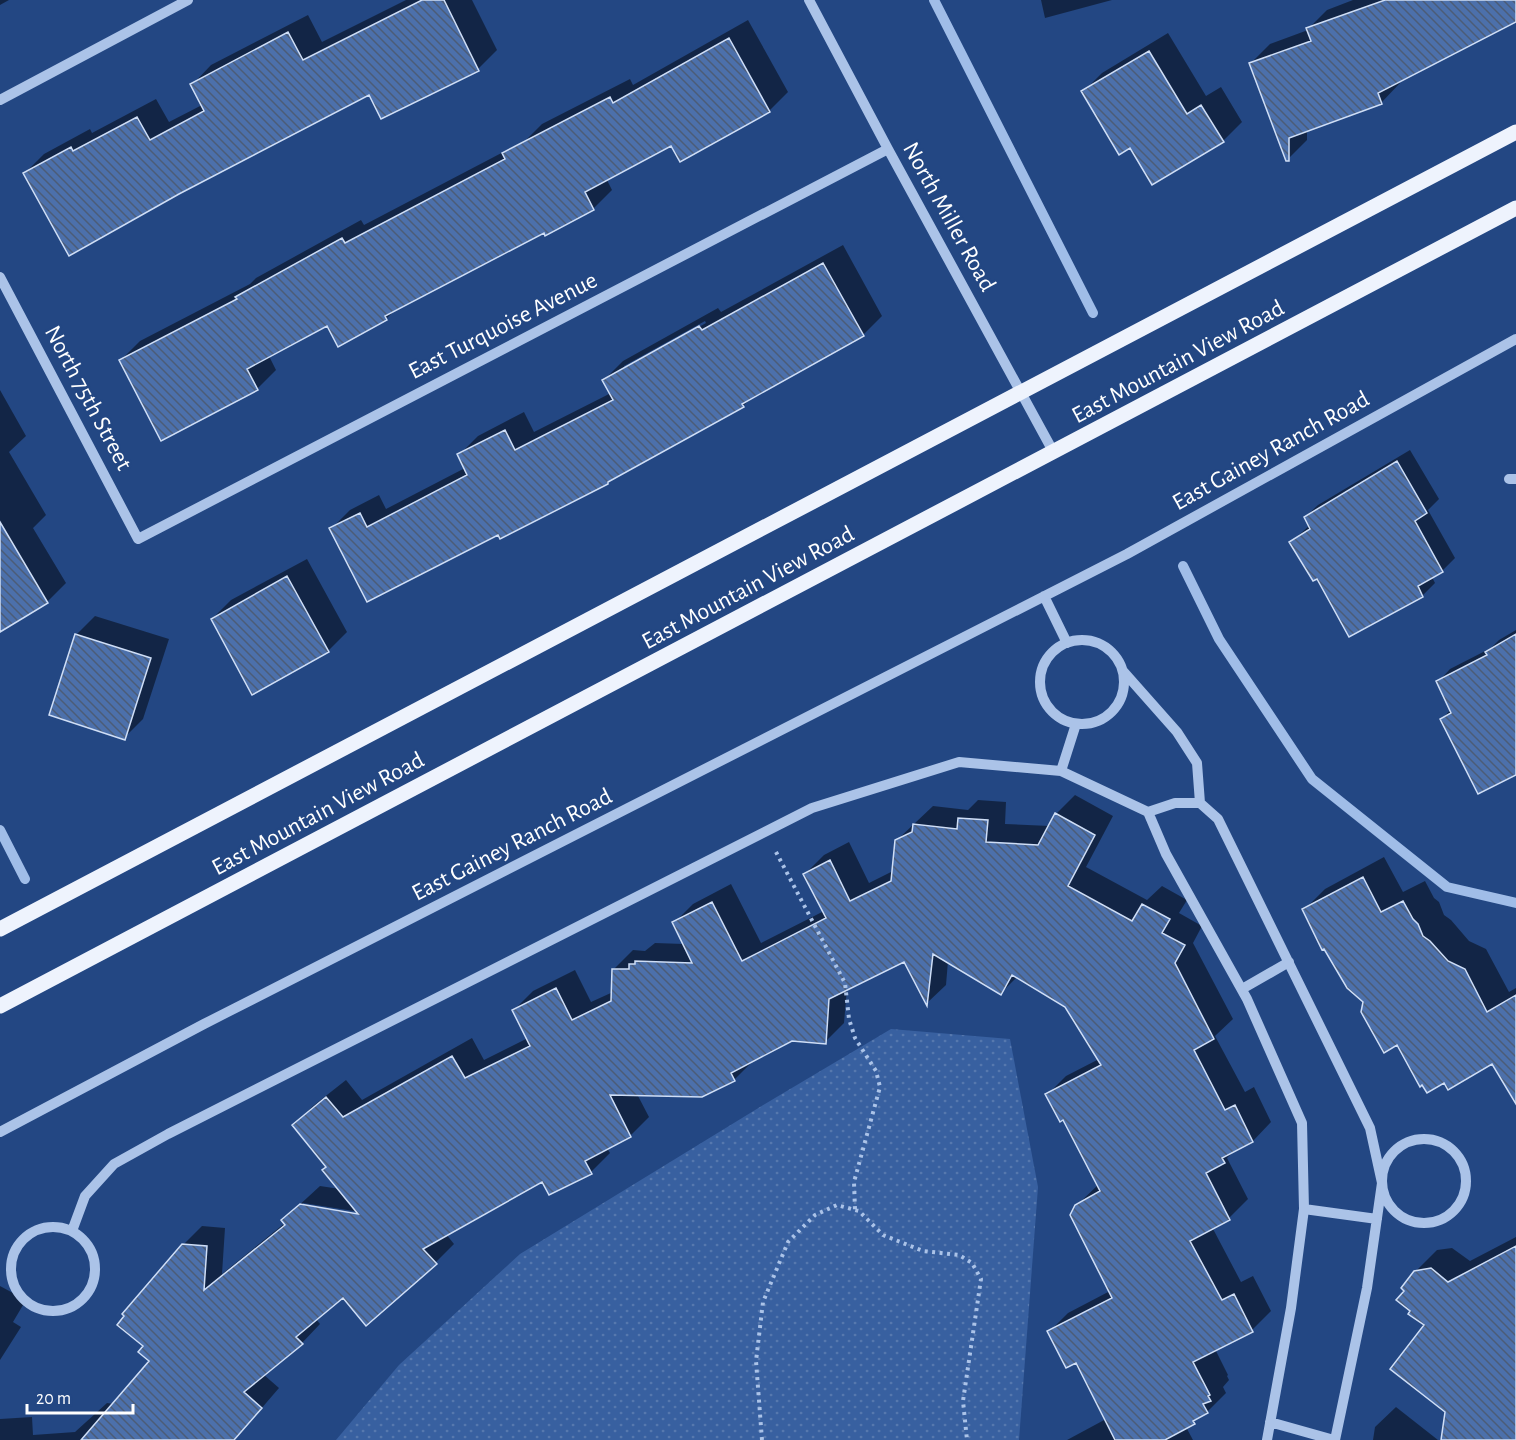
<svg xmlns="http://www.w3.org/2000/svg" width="1516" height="1440" viewBox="0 0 1516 1440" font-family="'Alegreya Sans',sans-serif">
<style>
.grass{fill:url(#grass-dots)}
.shadow{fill:#0007;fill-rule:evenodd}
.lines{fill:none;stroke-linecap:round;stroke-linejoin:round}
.stream{stroke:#a0bde8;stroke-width:10}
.building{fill:url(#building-back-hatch);stroke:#cfdef6;stroke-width:1.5}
.path{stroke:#abc3e8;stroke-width:4;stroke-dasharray:3 4.5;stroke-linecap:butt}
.minor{stroke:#abc3e8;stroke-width:10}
.major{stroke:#eef3fd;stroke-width:15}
.labels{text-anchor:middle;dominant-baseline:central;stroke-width:4.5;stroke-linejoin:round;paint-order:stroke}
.street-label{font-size:24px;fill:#fff;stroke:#234783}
</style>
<defs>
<pattern id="grass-dots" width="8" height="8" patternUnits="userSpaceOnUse" patternTransform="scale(1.5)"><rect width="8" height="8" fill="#3860a0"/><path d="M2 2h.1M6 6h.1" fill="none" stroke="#5678ae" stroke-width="1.8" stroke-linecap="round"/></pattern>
<pattern id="building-back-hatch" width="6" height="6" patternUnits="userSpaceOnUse" patternTransform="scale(1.5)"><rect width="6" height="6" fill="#4c70ab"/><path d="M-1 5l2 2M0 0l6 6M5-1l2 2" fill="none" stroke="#4c5c77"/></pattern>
</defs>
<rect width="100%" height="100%" fill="#234783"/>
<path class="grass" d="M 891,1029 L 1010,1039 L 1038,1187 L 1019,1440 L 336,1440 L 399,1365 L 520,1254 L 760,1107 Z"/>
<path class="shadow" d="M 0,0 L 9,0 L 0,5 Z
M 406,0 L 472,0 L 497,50 L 478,69 L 25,173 L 44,154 L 90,129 L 92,133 L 156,99 L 169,122 L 202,105 L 192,85 L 211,65 L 308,15 L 322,42 Z
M 1041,0 L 1112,0 L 1045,18 Z
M 1353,0 L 1516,0 L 1516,21 L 1399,81 L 1400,83 L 1381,103 L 1307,130 L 1307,140 L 1288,159 L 1251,63 L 1270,44 L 1308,30 L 1308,29 L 1327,10 Z
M 748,20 L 788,92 L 769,111 L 671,144 L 606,178 L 612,190 L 593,209 L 544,231 L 396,309 L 386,319 L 327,324 L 269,356 L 276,370 L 257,389 L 121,360 L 140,341 L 250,284 L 256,278 L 361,220 L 364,225 L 526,140 L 542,124 L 630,79 L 633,85 Z
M 1168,33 L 1206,96 L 1221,87 L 1242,122 L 1223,141 L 1131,146 L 1083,92 L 1102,73 Z
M 843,245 L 882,316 L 863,335 L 752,397 L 743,406 L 612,478 L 607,483 L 498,533 L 331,529 L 350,510 L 379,495 L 386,509 L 465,468 L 459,455 L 478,436 L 524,412 L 534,432 L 611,393 L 604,380 L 623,361 L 718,308 L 721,312 ZM 705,321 L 706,323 L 624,369 L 624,366 Z
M 0,390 L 26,436 L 9,452 L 46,515 L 33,528 L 66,583 L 47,602 L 0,630 Z
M 1410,450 L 1439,499 L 1428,510 L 1455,558 L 1442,571 L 1432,577 L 1435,583 L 1423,595 L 1350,635 L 1317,577 L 1291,542 L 1310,525 L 1305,517 L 1318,505 Z
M 307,559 L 347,632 L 328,651 L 212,619 L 231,600 Z
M 95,616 L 169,639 L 143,719 L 124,738 L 76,635 Z
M 1516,630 L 1516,773 L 1442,719 L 1451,709 L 1438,682 L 1450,669 L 1491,648 L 1499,640 Z
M 1075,795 L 1113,816 L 1086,867 L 1147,900 L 1162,886 L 1187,900 L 1179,913 L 1202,926 L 1193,943 L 1233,1019 L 1215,1036 L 1245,1092 L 1254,1087 L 1271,1122 L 1253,1141 L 1237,1148 L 1227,1158 L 1248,1199 L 1229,1218 L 1212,1227 L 1241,1282 L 1253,1276 L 1271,1311 L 1252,1330 L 1215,1349 L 1228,1375 L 1227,1376 L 1229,1380 L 1223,1387 L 1226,1393 L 1207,1412 L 1186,1427 L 1193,1440 L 1067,1440 L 1106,1419 L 1076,1361 L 1049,1332 L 1068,1313 L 1110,1291 L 1076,1206 L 1099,1184 L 1063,1118 L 1047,1095 L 1066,1076 L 1099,1059 L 1066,1006 L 1017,977 L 1001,993 L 948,961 L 946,985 L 927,1003 L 904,960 L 847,988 L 844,1023 L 825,1042 L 791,1039 L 753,1061 L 734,1080 L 637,1094 L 649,1117 L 630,1136 L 607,1148 L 610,1153 L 591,1172 L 543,1180 L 446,1234 L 454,1244 L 435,1263 L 343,1296 L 316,1319 L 320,1324 L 302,1343 L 263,1374 L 279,1388 L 234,1440 L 0,1440 L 0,1419 L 32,1417 L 33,1435 L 75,1432 L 107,1403 L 114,1404 L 151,1361 L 145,1346 L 183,1245 L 202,1226 L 225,1228 L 222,1274 L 285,1223 L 283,1220 L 320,1186 L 340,1189 L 327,1166 L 294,1125 L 313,1106 L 346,1080 L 362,1100 L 472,1038 L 484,1060 L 528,1038 L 514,1010 L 533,991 L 575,970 L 591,1002 L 613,992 L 614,969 L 633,950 L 645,951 L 655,943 L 684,944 L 674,923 L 693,904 L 731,884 L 761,943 L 824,911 L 805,874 L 824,855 L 849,842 L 869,883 L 893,871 L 896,841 L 933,806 L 968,810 L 978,800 L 1006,802 L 1005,824 L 1050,826 L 1056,814 ZM 303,1203 L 366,1213 L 365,1216 L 303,1206 Z
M 1384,857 L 1403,892 L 1425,881 L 1434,898 L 1439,902 L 1444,915 L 1451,920 L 1469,941 L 1486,949 L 1509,992 L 1516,988 L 1516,1102 L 1493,1062 L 1444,1081 L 1397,1043 L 1365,1001 L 1304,910 L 1325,889 Z
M 1516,1237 L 1516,1440 L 1443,1440 L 1447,1411 L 1415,1272 L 1437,1250 L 1452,1248 L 1470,1261 Z
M 0,1286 L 26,1300 L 13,1322 L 21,1327 L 0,1360 Z
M 1396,1407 L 1438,1440 L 1373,1440 L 1375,1427 Z"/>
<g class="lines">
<path class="stream" d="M 934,0 L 1093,313
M 1183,566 L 1219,639 L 1312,779 L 1447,887 L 1516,903
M 0,830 L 25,879"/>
</g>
<path class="building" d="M 422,0 L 444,0 L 479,71 L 381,119 L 369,95 L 179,194 L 69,256 L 23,173 L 71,147 L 73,151 L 137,117 L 150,140 L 204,111 L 190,84 L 288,32 L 303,60 Z
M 1385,0 L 1516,0 L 1516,22 L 1378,93 L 1382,104 L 1289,138 L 1289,161 L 1286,161 L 1249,63 L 1311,41 L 1306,28 Z
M 729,38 L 770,112 L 680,162 L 671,146 L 585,192 L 594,210 L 545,236 L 544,233 L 385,316 L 387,320 L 338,347 L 327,326 L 247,369 L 258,390 L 161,441 L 119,360 L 237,299 L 235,297 L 342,238 L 345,243 L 505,159 L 502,153 L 610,97 L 613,103 Z
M 1149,51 L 1187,114 L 1201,105 L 1224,142 L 1152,185 L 1130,148 L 1119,155 L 1081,91 Z
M 823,263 L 864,336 L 742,404 L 744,407 L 608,482 L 608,484 L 500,539 L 498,535 L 367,602 L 329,528 L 360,513 L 367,527 L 467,475 L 457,454 L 505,430 L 515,450 L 613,400 L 602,380 L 699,326 L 702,330 Z
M 1397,461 L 1427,513 L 1415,521 L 1443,572 L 1418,586 L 1423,597 L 1349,637 L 1317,579 L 1313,581 L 1289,542 L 1310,529 L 1304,517 Z
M 0,522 L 48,603 L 0,632 Z
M 287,576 L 329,652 L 252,695 L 211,619 Z
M 75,634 L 151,658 L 125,740 L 49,715 Z
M 1516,634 L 1516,775 L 1478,794 L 1440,719 L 1451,713 L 1436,681 L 1487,655 L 1485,652 Z
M 1055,813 L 1095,835 L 1068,886 L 1132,921 L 1142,904 L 1170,919 L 1162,933 L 1185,945 L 1175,963 L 1214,1039 L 1194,1050 L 1225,1110 L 1235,1105 L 1253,1142 L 1222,1158 L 1225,1163 L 1206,1173 L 1230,1220 L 1190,1241 L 1222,1300 L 1234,1294 L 1253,1332 L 1193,1362 L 1210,1395 L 1208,1396 L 1211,1401 L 1203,1404 L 1208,1413 L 1193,1421 L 1195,1424 L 1165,1440 L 1115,1440 L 1076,1363 L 1066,1368 L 1047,1331 L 1112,1298 L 1070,1215 L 1075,1205 L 1100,1191 L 1063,1120 L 1060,1122 L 1045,1094 L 1101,1065 L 1065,1007 L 1012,975 L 1001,995 L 933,954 L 927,1006 L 904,962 L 829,999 L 826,1044 L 792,1041 L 731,1073 L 735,1081 L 702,1097 L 610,1095 L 631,1137 L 585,1161 L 592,1174 L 549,1195 L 542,1182 L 423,1249 L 437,1264 L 366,1326 L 343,1298 L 296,1337 L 303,1344 L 244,1392 L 262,1408 L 234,1440 L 81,1440 L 149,1361 L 138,1352 L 143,1346 L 117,1325 L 124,1316 L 122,1314 L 182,1244 L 207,1246 L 204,1290 L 285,1225 L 281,1220 L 300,1204 L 358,1214 L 322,1170 L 326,1167 L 292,1125 L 326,1097 L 343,1117 L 452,1056 L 465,1078 L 530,1046 L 512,1010 L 556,988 L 572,1020 L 611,1001 L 612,969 L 629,969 L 629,964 L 635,964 L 635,961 L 692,963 L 672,922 L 712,902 L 742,961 L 826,918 L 803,874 L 830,860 L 850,901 L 891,881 L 895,840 L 912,832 L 913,824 L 957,829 L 958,818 L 988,820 L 986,842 L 1038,845 Z
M 1363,877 L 1381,912 L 1403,901 L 1413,919 L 1418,924 L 1423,936 L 1430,941 L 1448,961 L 1465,969 L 1487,1012 L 1516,995 L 1516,1104 L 1492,1064 L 1448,1090 L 1444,1083 L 1427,1093 L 1422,1085 L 1420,1087 L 1397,1045 L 1384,1053 L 1361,1012 L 1363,1002 L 1347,988 L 1324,949 L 1322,950 L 1302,909 Z
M 1516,1246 L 1516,1440 L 1441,1440 L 1445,1412 L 1390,1369 L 1424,1325 L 1408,1314 L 1410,1311 L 1396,1300 L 1404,1291 L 1401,1288 L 1414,1271 L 1431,1268 L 1448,1282 Z"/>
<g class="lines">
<path class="path" d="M 776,852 L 845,983 L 849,1019 L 855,1038 L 876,1071 L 880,1087 L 854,1182 L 855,1210
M 762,1440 L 756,1361 L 763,1302 L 788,1242 L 815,1215 L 837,1205 L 859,1211 L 883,1235 L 923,1251 L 959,1255 L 972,1263 L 981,1279 L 963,1401 L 967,1440"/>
<path class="minor" d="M 809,0 L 888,149 L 1054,453
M 0,100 L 188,0
M 0,277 L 138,539 L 888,149
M 1509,479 L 1516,479
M 1044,596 L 1067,643
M1040 682a42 42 0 1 1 84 0a42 42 0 1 1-84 0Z
M 1123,671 L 1177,732 L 1197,763 L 1200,803
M 1061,771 L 1076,724
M 1148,812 L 1175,803 L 1200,803 L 1218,819 L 1370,1128 L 1382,1183 L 1367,1288 L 1335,1440
M 1242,989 L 1289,962
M 0,1132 L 204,1024 L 1127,554 L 1516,339
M1382 1181a42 42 0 1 1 84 0a42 42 0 1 1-84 0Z
M 1304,1209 L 1377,1219
M11 1269a42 42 0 1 1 84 0a42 42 0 1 1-84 0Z
M 72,1231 L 85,1196 L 114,1164 L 168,1134 L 812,808 L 959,762 L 1061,771 L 1148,812 L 1166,854 L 1247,999 L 1302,1123 L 1304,1209 L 1291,1308 L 1267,1440
M 1270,1422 L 1334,1440"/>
<path class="major" d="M 0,929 L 1516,132
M 0,1006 L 1516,208"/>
</g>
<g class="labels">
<g class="street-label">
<text transform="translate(949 217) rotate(61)">North Miller Road</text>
<text transform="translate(503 326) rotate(-27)">East Turquoise Avenue</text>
<text transform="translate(1178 362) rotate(-28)">East Mountain View Road</text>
<text transform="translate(88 398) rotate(62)">North 75th Street</text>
<text transform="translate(1271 451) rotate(-29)">East Gainey Ranch Road</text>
<text transform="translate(748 588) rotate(-28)">East Mountain View Road</text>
<text transform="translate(318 814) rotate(-28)">East Mountain View Road</text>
<text transform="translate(512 845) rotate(-27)">East Gainey Ranch Road</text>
</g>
</g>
<path d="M27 1404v9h106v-9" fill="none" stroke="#ffffff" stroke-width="3"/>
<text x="36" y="1404" font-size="18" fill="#ffffff" stroke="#234783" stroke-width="4.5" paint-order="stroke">20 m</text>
</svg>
